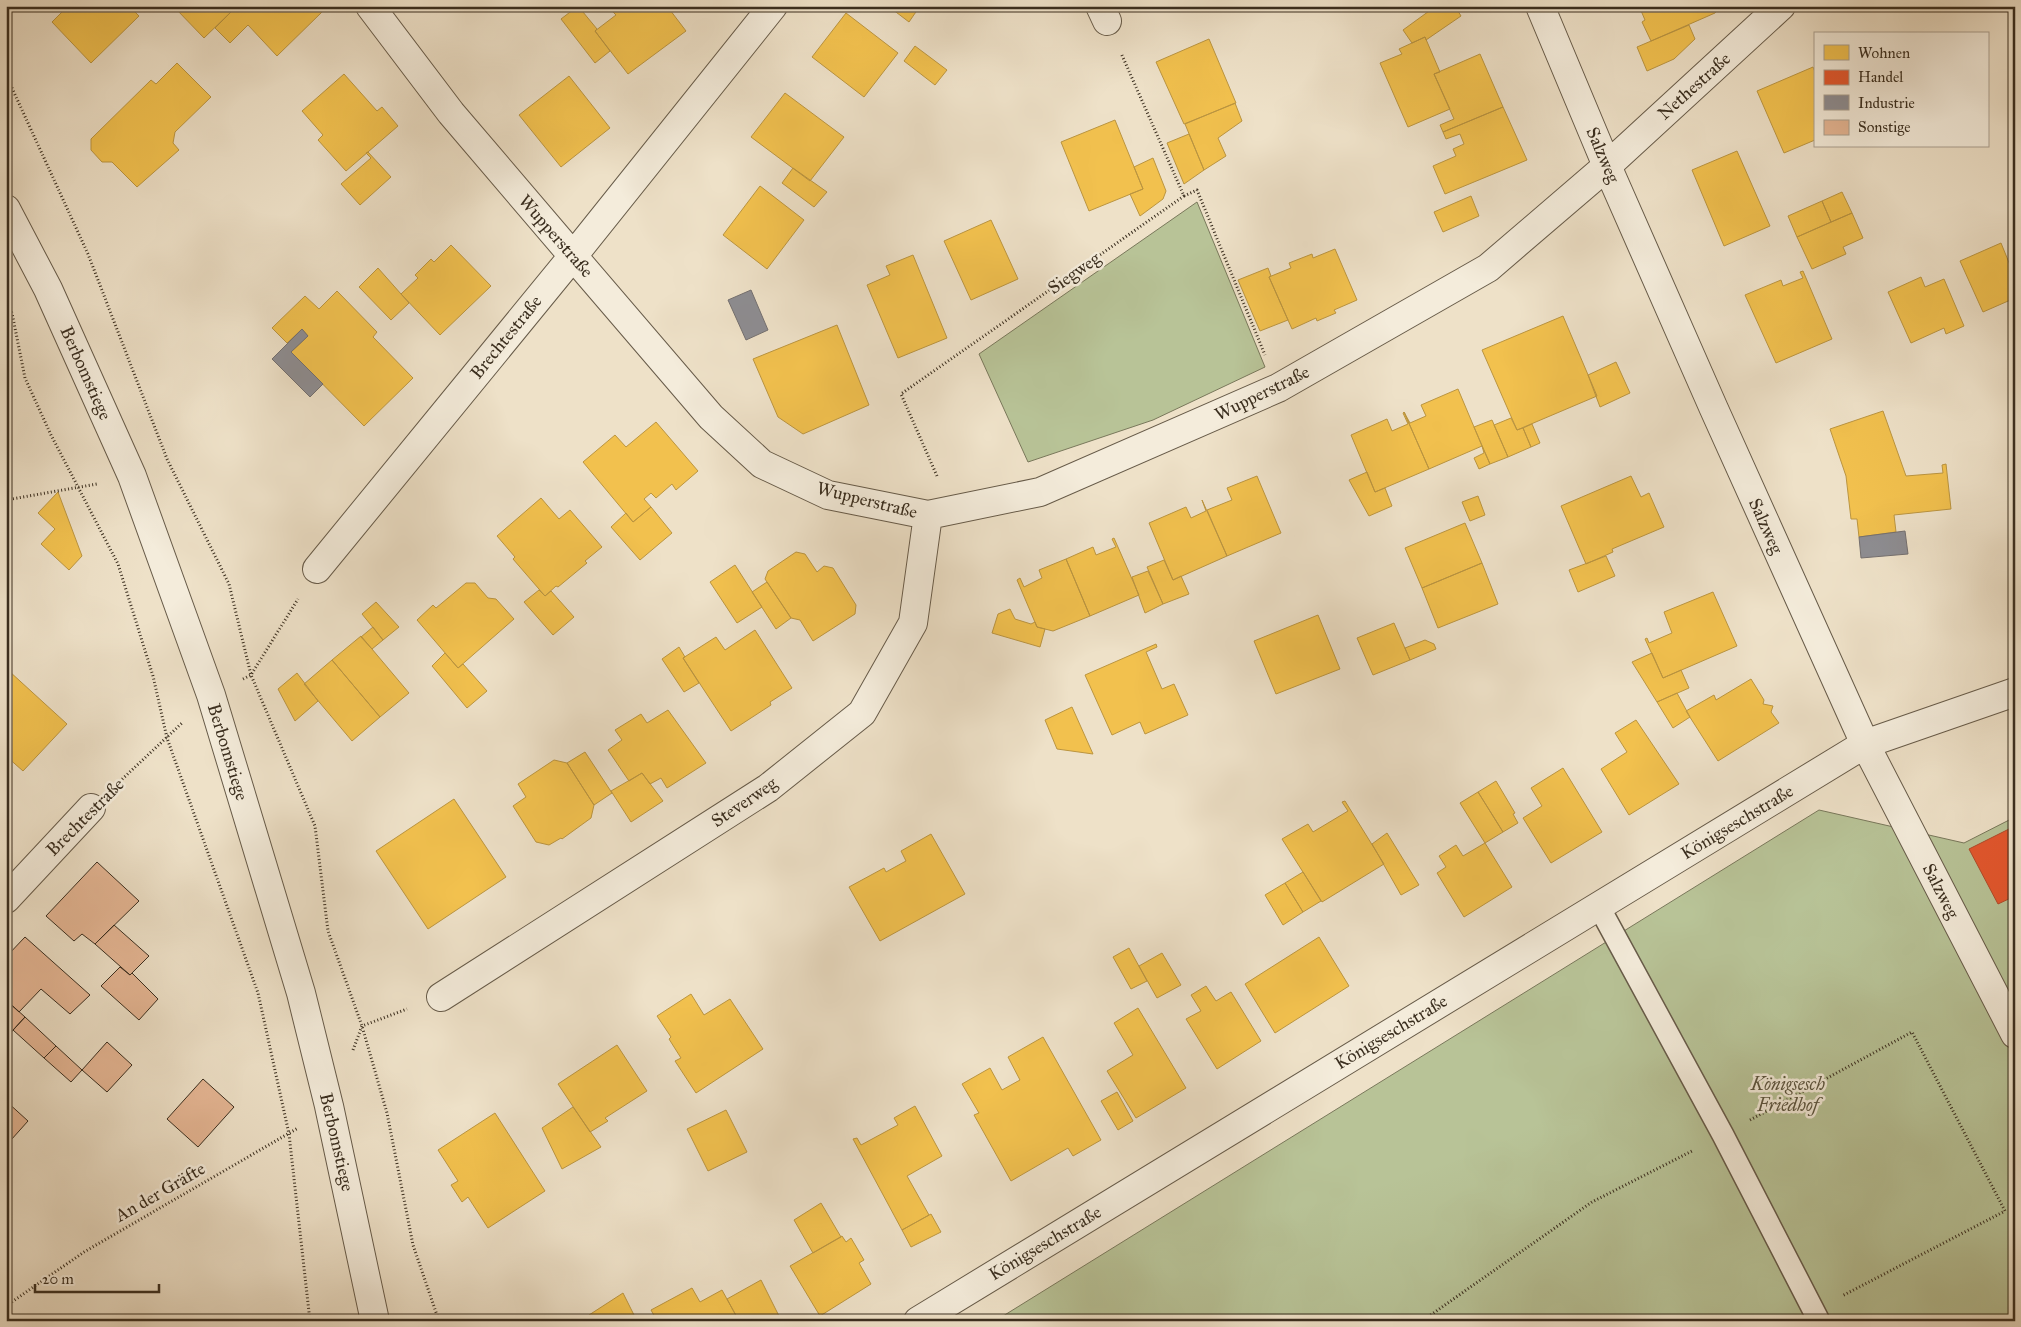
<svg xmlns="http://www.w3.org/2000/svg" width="2021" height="1327" viewBox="0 0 2021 1327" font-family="'IM FELL Great Primer',serif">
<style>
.green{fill:#b8c397;stroke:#79785b}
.homes{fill:#f2c14e;stroke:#bb9540}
.shops{fill:#e4572e;stroke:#b14b2a}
.industry{fill:#8d8d92;stroke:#747070}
.building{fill:#e5b694;stroke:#3a2e1f}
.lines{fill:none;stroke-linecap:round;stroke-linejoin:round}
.lane-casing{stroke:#675b49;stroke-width:24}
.street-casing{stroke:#675b49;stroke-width:30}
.path{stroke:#3a2e1f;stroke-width:3;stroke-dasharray:1 2.5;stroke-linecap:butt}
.lane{stroke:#f4ecdb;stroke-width:21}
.street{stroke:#f4ecdb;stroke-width:28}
.labels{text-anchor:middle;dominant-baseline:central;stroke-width:5;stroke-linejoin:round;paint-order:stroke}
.street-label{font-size:18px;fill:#3a2e1f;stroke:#f4ecdb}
.park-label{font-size:18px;font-style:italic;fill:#5a533d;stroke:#f4ecdb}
</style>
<rect width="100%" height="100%" fill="#eee1c8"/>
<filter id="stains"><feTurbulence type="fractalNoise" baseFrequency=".004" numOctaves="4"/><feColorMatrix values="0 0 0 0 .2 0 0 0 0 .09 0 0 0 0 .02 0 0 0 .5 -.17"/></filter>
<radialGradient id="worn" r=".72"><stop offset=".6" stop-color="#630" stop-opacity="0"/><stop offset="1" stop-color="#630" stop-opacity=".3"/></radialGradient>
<path class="green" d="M 1197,202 L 1265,367 L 1153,420 L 1028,462 L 979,354 Z
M 1819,810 L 1964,843 L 2015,817 L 2015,1321 L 995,1321 Z"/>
<path class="homes" d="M 68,6 L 129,6 L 139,16 L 91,63 L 52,22 Z
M 179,6 L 229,6 L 233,10 L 204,38 L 176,9 Z
M 229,6 L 316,6 L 322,12 L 277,56 L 248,25 L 230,43 L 215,28 L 233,10 Z
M 578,6 L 597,29 L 595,31 L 610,51 L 595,63 L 561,19 Z
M 621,6 L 667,6 L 686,31 L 628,74 L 595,31 L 616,15 L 613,12 Z
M 888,6 L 920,6 L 909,22 Z
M 1436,6 L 1455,6 L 1461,16 L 1426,40 L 1425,37 L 1412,43 L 1403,30 Z
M 1639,6 L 1722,6 L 1715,13 L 1651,41 L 1642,22 L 1645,20 Z
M 846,13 L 898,53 L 864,97 L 812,57 Z
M 1689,25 L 1695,39 L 1674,59 L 1647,71 L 1637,47 Z
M 1425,37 L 1440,72 L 1434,74 L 1450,109 L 1408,127 L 1380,63 L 1402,54 L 1399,49 Z
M 1209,39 L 1236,103 L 1184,124 L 1156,62 Z
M 915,46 L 947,70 L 935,85 L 904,61 Z
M 1480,54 L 1503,107 L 1443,132 L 1440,125 L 1454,119 L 1434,74 Z
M 177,63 L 211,97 L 175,132 L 173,143 L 179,150 L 137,187 L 112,162 L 102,162 L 91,150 L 91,139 L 151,80 L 156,84 Z
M 1813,67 L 1815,72 L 1815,140 L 1784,153 L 1757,91 Z
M 344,74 L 377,111 L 382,107 L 398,126 L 346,171 L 318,140 L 323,135 L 302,111 Z
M 569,76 L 610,128 L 561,167 L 519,115 Z
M 785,93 L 844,137 L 810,181 L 751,137 Z
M 1235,103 L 1242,121 L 1218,138 L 1226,156 L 1204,170 L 1185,124 Z
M 1503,107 L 1527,160 L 1445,194 L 1433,166 L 1456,156 L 1453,149 L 1464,144 L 1460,134 L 1446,139 L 1443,132 Z
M 1115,120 L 1143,189 L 1089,211 L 1061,142 Z
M 1189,134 L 1204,170 L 1184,184 L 1167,143 Z
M 1737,151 L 1770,226 L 1724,246 L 1692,170 Z
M 368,152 L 391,177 L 360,205 L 341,184 L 371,158 L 366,153 Z
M 1153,158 L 1166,191 L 1163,199 L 1140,216 L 1130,194 L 1143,189 L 1134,167 Z
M 793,168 L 827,192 L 814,207 L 782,183 Z
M 760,186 L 804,220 L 767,269 L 723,235 Z
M 1842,192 L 1852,213 L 1831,222 L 1822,201 Z
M 1471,196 L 1479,216 L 1443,232 L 1434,212 Z
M 1822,201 L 1831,222 L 1797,237 L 1788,216 Z
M 1852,213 L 1863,238 L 1843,247 L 1846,254 L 1812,269 L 1797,237 Z
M 991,220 L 1018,279 L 971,300 L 944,241 Z
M 2001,243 L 2014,275 L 2012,275 L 2015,280 L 2015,298 L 1983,312 L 1960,261 Z
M 451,245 L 491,286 L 440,335 L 401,294 L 418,278 L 415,275 L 431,259 L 434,262 Z
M 1335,249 L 1357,300 L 1334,310 L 1336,313 L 1317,321 L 1316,318 L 1292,329 L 1269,277 L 1291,268 L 1289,263 L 1312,254 L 1313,258 Z
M 913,255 L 947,338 L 898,358 L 867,285 L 890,275 L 886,266 Z
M 378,268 L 409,303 L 391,320 L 359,287 Z
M 1268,268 L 1271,276 L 1269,277 L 1288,320 L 1260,331 L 1238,280 Z
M 1803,271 L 1832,339 L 1776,363 L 1745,295 L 1781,280 L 1783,286 L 1803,278 L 1800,272 Z
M 1921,277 L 1925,287 L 1944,279 L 1964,326 L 1946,334 L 1944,328 L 1911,343 L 1888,292 Z
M 337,291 L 377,332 L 373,337 L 413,378 L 364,426 L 291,352 L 308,336 L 302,329 L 287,343 L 272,328 L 305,296 L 319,309 Z
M 1563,316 L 1597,396 L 1517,430 L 1482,350 Z
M 837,325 L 869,405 L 803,434 L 778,417 L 753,359 Z
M 1616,362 L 1630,393 L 1600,407 L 1588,375 Z
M 1458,389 L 1482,446 L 1429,469 L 1404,412 L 1410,423 L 1426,416 L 1421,405 Z
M 1883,411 L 1906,476 L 1943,473 L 1942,465 L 1946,464 L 1951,509 L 1894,515 L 1896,532 L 1859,537 L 1857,519 L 1851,519 L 1846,476 L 1830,429 Z
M 1404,412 L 1429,469 L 1375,492 L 1351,435 L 1387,419 L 1392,431 L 1408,424 L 1403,413 Z
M 1511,418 L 1517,430 L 1523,428 L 1531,447 L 1508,457 L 1494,425 Z
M 1492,420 L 1508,457 L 1490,464 L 1474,427 Z
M 656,422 L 698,471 L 676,490 L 672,484 L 656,498 L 651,493 L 644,499 L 651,507 L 633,522 L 583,462 L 615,435 L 626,447 Z
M 1532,424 L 1540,443 L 1531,447 L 1523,428 Z
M 1482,446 L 1490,464 L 1479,469 L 1474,458 L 1484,453 Z
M 1367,472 L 1375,492 L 1385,488 L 1392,506 L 1369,516 L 1349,480 Z
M 1257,476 L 1281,533 L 1227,556 L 1207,510 L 1232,500 L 1227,488 Z
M 1631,476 L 1641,497 L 1649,493 L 1664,527 L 1612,549 L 1613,552 L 1586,564 L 1561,506 Z
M 58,492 L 82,556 L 69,570 L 41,544 L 55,529 L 38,513 Z
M 1478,496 L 1485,515 L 1470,521 L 1462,502 Z
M 541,498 L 559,519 L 570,510 L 602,547 L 585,561 L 587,563 L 558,587 L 556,586 L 545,596 L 513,559 L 515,557 L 497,536 Z
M 1202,500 L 1227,556 L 1173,580 L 1149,523 L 1186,507 L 1191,518 L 1206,511 Z
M 651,507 L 672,533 L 640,560 L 611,527 L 626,513 L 633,522 Z
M 1465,523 L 1482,563 L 1422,588 L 1405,548 Z
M 2015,529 L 2015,550 L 2011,530 Z
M 1114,538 L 1139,595 L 1090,616 L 1066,559 L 1093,547 L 1096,555 L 1116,547 L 1112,539 Z
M 796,552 L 805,554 L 817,572 L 824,566 L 833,568 L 856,605 L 855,614 L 813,641 L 800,620 L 791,618 L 765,579 L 768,571 Z
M 1606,556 L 1615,576 L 1578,592 L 1569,570 Z
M 1066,559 L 1090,616 L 1053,631 L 1037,627 L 1017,580 L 1020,578 L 1024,587 L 1042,578 L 1039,570 Z
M 1164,560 L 1173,580 L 1181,576 L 1189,594 L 1163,604 L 1147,567 Z
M 1482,563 L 1498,604 L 1438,628 L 1422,588 Z
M 735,565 L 762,607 L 737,623 L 710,582 Z
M 1148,571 L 1163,604 L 1145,613 L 1132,577 Z
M 767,582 L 791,618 L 776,629 L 752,592 Z
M 466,583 L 475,583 L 488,598 L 496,599 L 514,619 L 458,668 L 417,620 L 433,605 L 436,608 Z
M 539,590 L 545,596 L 551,591 L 574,617 L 553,635 L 524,602 Z
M 1713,592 L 1737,646 L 1663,678 L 1645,639 L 1647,638 L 1649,643 L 1672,633 L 1664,612 Z
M 376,602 L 399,627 L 383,640 L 362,614 Z
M 1010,609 L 1015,619 L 1031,624 L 1035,622 L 1037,627 L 1045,629 L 1040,647 L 992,633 L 998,614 Z
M 1318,615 L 1340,669 L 1276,694 L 1254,641 Z
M 1394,623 L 1410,660 L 1373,675 L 1357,638 Z
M 373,627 L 383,640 L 372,649 L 361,637 Z
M 755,630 L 792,688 L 770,702 L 771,705 L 731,731 L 683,658 L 716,637 L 725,650 Z
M 361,636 L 409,693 L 380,717 L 332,660 Z
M 1425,640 L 1434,644 L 1436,649 L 1410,660 L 1405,648 Z
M 1156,644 L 1157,647 L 1146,652 L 1162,689 L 1174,684 L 1188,715 L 1145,734 L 1140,722 L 1112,735 L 1085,675 Z
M 679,647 L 685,657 L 683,658 L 699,683 L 684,692 L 662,659 Z
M 445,653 L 458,668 L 463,664 L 487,691 L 467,708 L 432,666 Z
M 1652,653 L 1663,678 L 1681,670 L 1689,688 L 1657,702 L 1632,662 Z
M 332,660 L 380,717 L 352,741 L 304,684 Z
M 9,671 L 67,724 L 23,771 L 6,756 L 6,675 Z
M 297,673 L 318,701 L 295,721 L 278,689 Z
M 1751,679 L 1764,700 L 1763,704 L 1773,706 L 1771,712 L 1779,723 L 1718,761 L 1686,711 L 1714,695 L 1716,700 Z
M 1677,693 L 1690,717 L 1673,728 L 1657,702 Z
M 1072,707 L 1093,754 L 1057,749 L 1045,720 Z
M 668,710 L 706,763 L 667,788 L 661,778 L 650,784 L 642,773 L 629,781 L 608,750 L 622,740 L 615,730 L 641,714 L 647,723 Z
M 1636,720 L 1679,784 L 1629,815 L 1601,769 L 1627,752 L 1615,733 Z
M 585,752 L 612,793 L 594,805 L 567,763 Z
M 554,760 L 567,763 L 594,805 L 591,818 L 562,839 L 561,838 L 549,845 L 536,842 L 513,806 L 526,797 L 518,784 Z
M 1563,768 L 1602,832 L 1551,863 L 1523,818 L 1542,806 L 1531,788 Z
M 642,773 L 663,801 L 631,822 L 611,791 Z
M 1496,781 L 1515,813 L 1513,814 L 1518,823 L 1503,832 L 1478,792 Z
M 1478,792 L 1503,832 L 1485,843 L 1460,803 Z
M 454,799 L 506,877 L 428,929 L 376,851 Z
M 1345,801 L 1384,864 L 1322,902 L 1282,839 L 1308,824 L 1313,832 L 1348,811 L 1342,802 Z
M 1387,833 L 1419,885 L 1401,895 L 1372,844 Z
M 931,834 L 965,894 L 880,941 L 849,887 L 884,868 L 886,872 L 906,861 L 901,851 Z
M 1485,843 L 1512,887 L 1464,917 L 1437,873 L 1446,867 L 1439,856 L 1456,845 L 1463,856 Z
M 1303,872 L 1321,901 L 1303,912 L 1285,883 Z
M 1285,883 L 1303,912 L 1283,925 L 1265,895 Z
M 1319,937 L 1349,986 L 1275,1033 L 1245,984 Z
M 1129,948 L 1147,981 L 1131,989 L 1113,957 Z
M 1162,953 L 1181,985 L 1157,998 L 1139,966 Z
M 1206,986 L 1216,1001 L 1231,992 L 1261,1041 L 1217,1069 L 1186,1019 L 1201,1011 L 1191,995 Z
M 691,994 L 704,1015 L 730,999 L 763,1049 L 696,1093 L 675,1061 L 681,1058 L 669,1039 L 671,1037 L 657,1016 Z
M 1138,1008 L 1186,1088 L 1136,1118 L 1107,1071 L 1133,1055 L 1114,1023 Z
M 1043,1037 L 1101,1140 L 1073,1156 L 1068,1148 L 1011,1181 L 974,1115 L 979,1113 L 962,1084 L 990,1068 L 1002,1090 L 1020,1080 L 1008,1057 Z
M 617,1045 L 647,1091 L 605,1118 L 608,1121 L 590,1132 L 558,1084 Z
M 1117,1092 L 1133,1121 L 1118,1130 L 1101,1101 Z
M 915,1106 L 942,1156 L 907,1176 L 929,1215 L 902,1230 L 853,1139 L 857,1138 L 861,1145 L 898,1125 L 894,1118 Z
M 573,1107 L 601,1147 L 562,1169 L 542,1128 Z
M 726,1110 L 747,1152 L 708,1171 L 687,1129 Z
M 495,1113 L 545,1191 L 488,1228 L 468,1197 L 462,1202 L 451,1185 L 458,1181 L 438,1150 Z
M 821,1203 L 841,1237 L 813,1253 L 794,1220 Z
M 931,1214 L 941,1232 L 911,1247 L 902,1230 Z
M 842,1236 L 846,1242 L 851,1238 L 864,1260 L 859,1263 L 871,1284 L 820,1316 L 790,1266 Z
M 761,1280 L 779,1316 L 770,1321 L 739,1321 L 727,1299 Z
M 692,1288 L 700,1302 L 722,1290 L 739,1321 L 657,1321 L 651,1310 Z
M 623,1293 L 637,1321 L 592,1321 L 589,1315 Z"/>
<path class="shops" d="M 2015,826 L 2015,896 L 1998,904 L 1969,849 Z"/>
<path class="industry" d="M 751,290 L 768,330 L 746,340 L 728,300 Z
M 302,329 L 308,336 L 291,352 L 323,384 L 310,397 L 272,359 Z
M 1905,531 L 1908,554 L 1861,558 L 1859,537 Z"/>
<path class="building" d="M 97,862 L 139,901 L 95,944 L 82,934 L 74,941 L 46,916 Z
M 114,925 L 149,956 L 130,975 L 95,944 Z
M 25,937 L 90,995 L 70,1014 L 41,989 L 19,1012 L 6,1000 L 6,957 Z
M 120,967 L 130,975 L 132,973 L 158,999 L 139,1020 L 101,986 Z
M 6,1000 L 25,1017 L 6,1038 Z
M 25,1017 L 56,1046 L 44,1058 L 13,1030 Z
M 107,1042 L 132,1065 L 107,1092 L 82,1070 Z
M 56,1046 L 82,1070 L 71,1082 L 44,1058 Z
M 203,1079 L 234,1107 L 198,1147 L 167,1119 Z
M 6,1101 L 28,1121 L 11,1140 L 6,1135 Z"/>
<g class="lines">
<defs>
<path id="lane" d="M 1598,905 L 1723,1135 L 1819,1321"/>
<path id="street" d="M 370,6 L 451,113 L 573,256 L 711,417 L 762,464 L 828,495 L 928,515 L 1040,492 L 1278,388 L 1488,268 L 1607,166 L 1781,6
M 1100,6 L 1107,21
M 1540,6 L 1607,166 L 1714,409 L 1865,744 L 2015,1034
M 6,209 L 48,289 L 132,476 L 211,695 L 301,993 L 329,1106 L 375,1321
M 317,569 L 573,256 L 773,6
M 6,899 L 91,808
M 441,997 L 768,788 L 862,713 L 913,623 L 928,515
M 918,1321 L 1865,744 L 2015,692"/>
</defs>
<use href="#lane" class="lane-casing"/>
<use href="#street" class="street-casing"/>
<path class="path" d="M 6,75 L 88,254 L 167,459 L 229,584 L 251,675 L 315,826 L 328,931 L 362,1026 L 387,1113 L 413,1245 L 439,1321
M 1184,196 L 1197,190 L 1265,355
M 6,299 L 12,313 L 25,378 L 51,435 L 118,564 L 153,676 L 167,738 L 258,993 L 289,1134 L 310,1321
M 937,476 L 901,394 L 1184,196 L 1121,53
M 6,500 L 97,484
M 243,679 L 251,675 L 298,599
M 117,784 L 182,723
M 353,1050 L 362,1026 L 407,1009
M 1750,1120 L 1912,1032 L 2005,1211 L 1842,1296
M 6,1306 L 84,1252 L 298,1128
M 1422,1321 L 1592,1202 L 1694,1150"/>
<use href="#lane" class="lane"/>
<use href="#street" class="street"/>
</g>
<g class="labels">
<g class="street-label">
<text transform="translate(1694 86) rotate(-42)">Nethestraße</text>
<text transform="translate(1603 155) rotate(67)">Salzweg</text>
<text transform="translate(556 236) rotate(49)">Wupperstraße</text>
<text transform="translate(1074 273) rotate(-35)">Siegweg</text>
<text transform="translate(506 337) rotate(-51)">Brechtestraße</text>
<text transform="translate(86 373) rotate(66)">Berbomstiege</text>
<text transform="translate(1262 393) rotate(-26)">Wupperstraße</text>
<text transform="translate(867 500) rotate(14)">Wupperstraße</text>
<text transform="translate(1766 526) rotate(66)">Salzweg</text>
<text transform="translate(228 752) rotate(73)">Berbomstiege</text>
<text transform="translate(744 802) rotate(-34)">Steverweg</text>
<text transform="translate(85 817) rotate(-45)">Brechtestraße</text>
<text transform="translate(1737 822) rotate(-31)">Königseschstraße</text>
<text transform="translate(1941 891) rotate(63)">Salzweg</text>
<text transform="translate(1391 1032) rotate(-31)">Königseschstraße</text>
<text transform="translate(337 1142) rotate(77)">Berbomstiege</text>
<text transform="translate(160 1192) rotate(-30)">An der Gräfte</text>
<text transform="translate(1045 1243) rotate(-31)">Königseschstraße</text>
</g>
<g class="park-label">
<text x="1788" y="1084">Königsesch<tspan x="1788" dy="21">Friedhof</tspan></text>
</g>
</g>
<rect width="2021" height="1327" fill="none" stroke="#eee1c8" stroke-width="25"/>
<rect x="8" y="8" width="2006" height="1312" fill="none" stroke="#3a2e1f" stroke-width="2.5"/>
<rect x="12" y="12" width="1996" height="1302" fill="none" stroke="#3a2e1f"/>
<rect x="1814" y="32" width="175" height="115" fill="#f4ecdb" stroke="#aaa090"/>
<rect x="1824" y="45" width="25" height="15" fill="#f2c14e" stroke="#aaa090"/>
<text x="1858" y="58" font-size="15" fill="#3a2e1f">Wohnen</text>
<rect x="1824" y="70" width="25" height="15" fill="#e4572e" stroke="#aaa090"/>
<text x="1858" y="82" font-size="15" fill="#3a2e1f">Handel</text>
<rect x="1824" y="95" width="25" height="15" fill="#8d8d92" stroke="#aaa090"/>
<text x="1858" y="108" font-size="15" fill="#3a2e1f">Industrie</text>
<rect x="1824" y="120" width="25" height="15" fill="#e5b694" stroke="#aaa090"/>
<text x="1858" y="132" font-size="15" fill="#3a2e1f">Sonstige</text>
<path d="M35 1284v8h124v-8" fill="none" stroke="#3a2e1f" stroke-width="2.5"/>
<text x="42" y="1284" font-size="15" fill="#3a2e1f" stroke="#f4ecdb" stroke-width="4" paint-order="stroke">20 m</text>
<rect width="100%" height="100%" filter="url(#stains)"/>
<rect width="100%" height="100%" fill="url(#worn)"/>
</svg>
